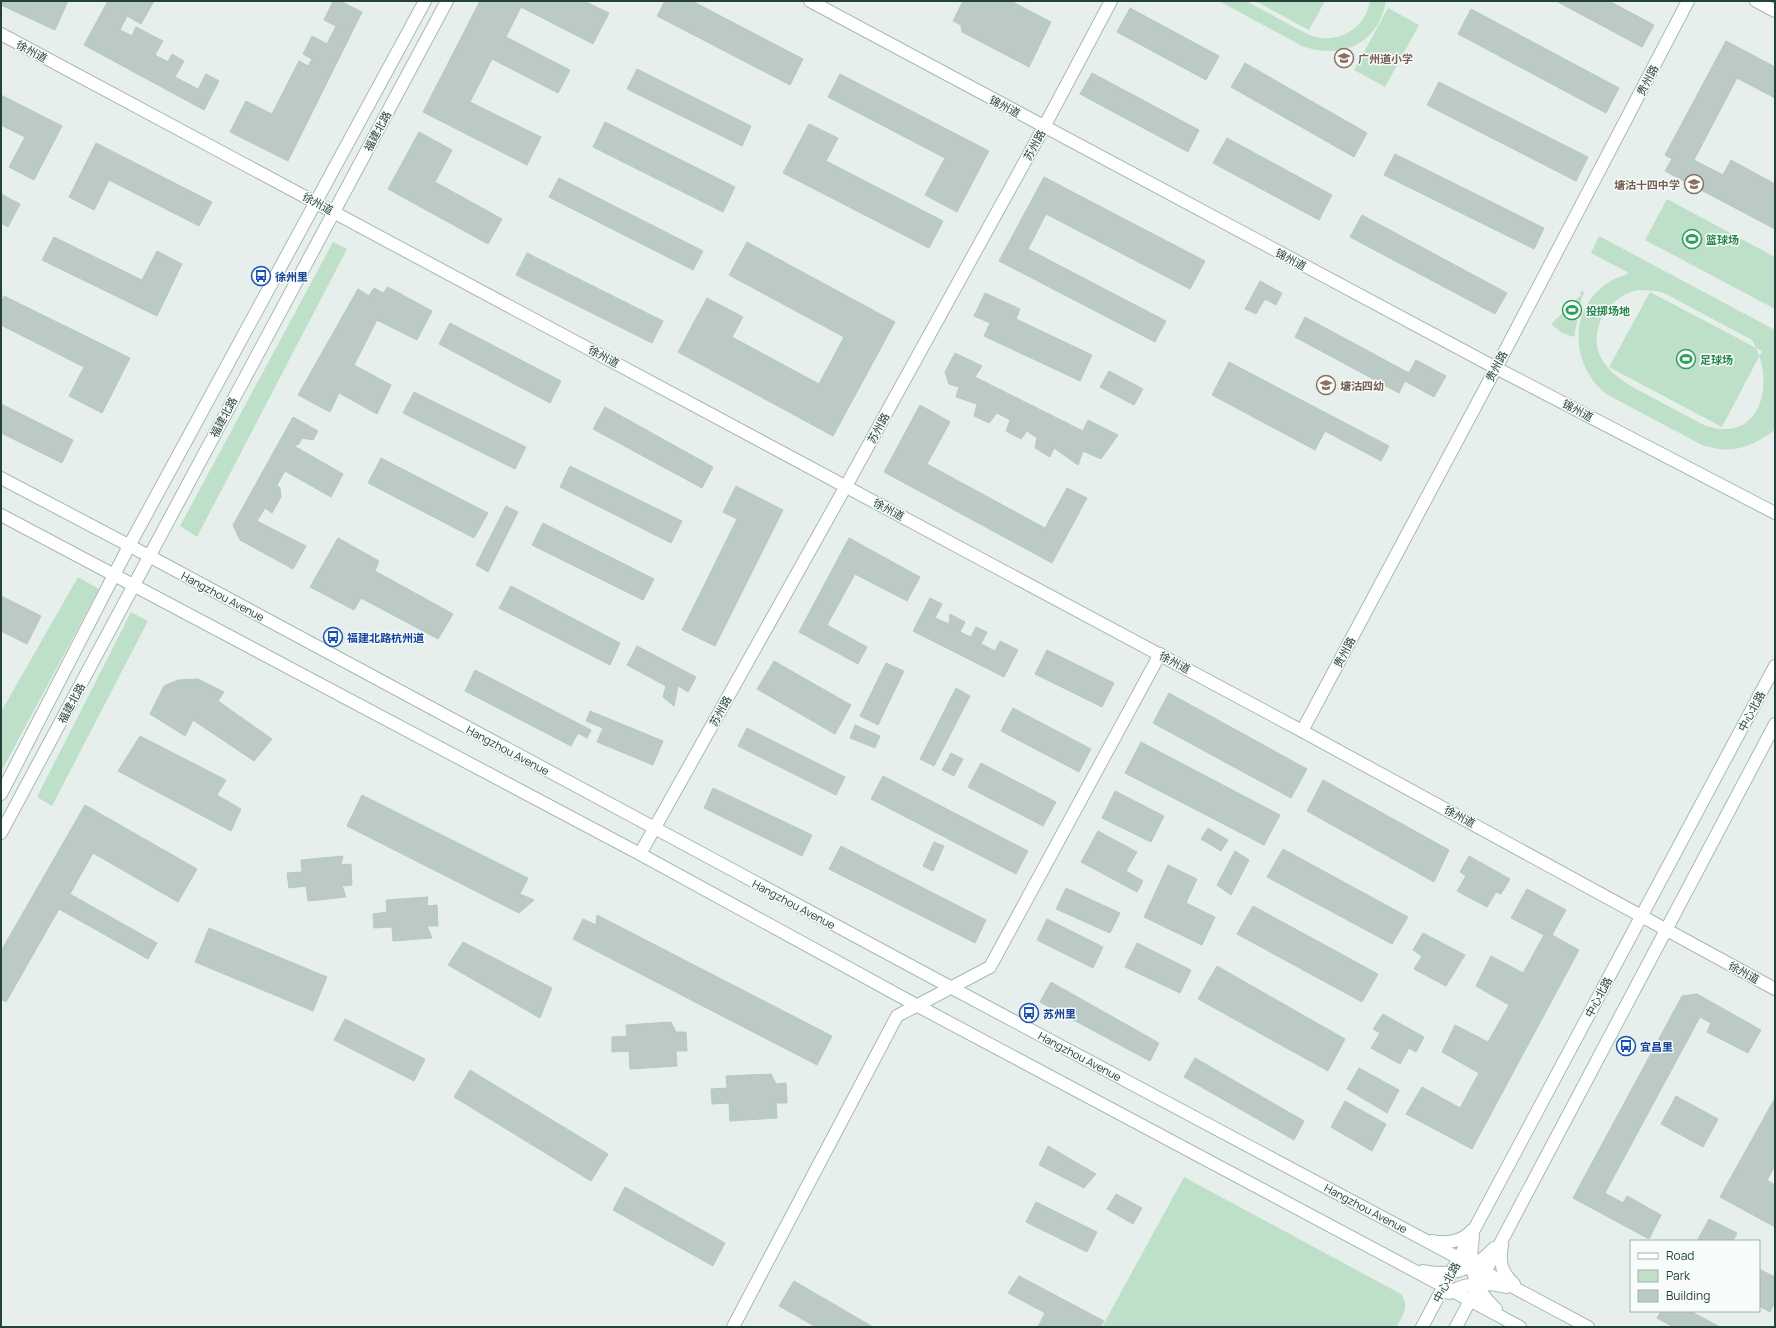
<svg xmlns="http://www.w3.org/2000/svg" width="1776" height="1328" viewBox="0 0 1776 1328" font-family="Manrope,'Noto Sans SC',sans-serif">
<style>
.green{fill:#bfe0c8;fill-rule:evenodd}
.building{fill:#bbcac4;stroke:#b8c9c2}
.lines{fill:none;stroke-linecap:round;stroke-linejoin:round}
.minor-casing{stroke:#a8b8b2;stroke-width:14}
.tertiary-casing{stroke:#a8b8b2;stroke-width:14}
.secondary-casing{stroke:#a4bbb3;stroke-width:14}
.minor{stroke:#fff;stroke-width:12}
.tertiary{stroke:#fff;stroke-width:12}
.secondary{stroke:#fff;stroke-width:12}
.labels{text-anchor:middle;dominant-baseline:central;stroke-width:3;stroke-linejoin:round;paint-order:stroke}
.street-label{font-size:11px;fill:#24423a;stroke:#f7fbf9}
.education-label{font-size:11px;font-weight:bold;fill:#785e54;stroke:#f7fbf9;text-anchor:start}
.leisure-label{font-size:11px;font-weight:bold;fill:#27864d;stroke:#f7fbf9;text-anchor:start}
.transit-label{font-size:11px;font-weight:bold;fill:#164399;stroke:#f7fbf9;text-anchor:start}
</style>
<rect width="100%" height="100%" fill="#e6efeb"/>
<path class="green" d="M 1219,1 L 1246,1 L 1307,34 C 1334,46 1365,31 1370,1 L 1386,1 C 1378,44 1342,60 1302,46 Z
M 1255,1 L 1325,1 L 1309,30 Z
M 1388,8 L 1419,25 L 1385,87 L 1354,70 Z
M 1667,199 L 1775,257 L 1775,309 L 1645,240 Z
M 1599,236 L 1775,330 L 1775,429 L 1772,432 C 1748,449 1730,454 1702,445 L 1606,394 C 1572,366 1567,313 1605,285 C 1612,279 1621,277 1629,273 L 1591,253 ZM 1638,290 L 1656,291 L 1664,293 L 1752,340 C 1776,379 1763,444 1706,426 C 1689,417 1673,409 1657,400 C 1627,384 1584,365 1600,322 C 1607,305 1621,294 1638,290 Z
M 333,242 L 347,249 L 197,537 L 180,526 Z
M 1582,291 L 1585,293 L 1582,296 L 1574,337 L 1562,333 L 1551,324 L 1581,295 L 1580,292 Z
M 1650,292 L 1762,351 L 1722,427 L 1609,367 Z
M 78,577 L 99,589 L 1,772 L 1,712 Z
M 131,612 L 148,621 L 52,806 L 37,797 Z
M 1184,1177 L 1401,1294 C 1410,1306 1403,1315 1396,1327 L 1102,1327 Z"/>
<path class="building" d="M 1,1 L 68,1 L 55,30 L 1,5 Z
M 108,1 L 154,1 L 141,24 L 127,16 L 120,30 L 132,36 L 136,27 L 163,41 L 155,55 L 168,62 L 172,54 L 184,61 L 175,77 L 198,89 L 206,74 L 219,81 L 204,110 L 84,45 Z
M 333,1 L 340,1 L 362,12 L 288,161 L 230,132 L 246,101 L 272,114 L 299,61 L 308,66 L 312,59 L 303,54 L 312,36 L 327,44 L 336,26 L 324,20 Z
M 480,1 L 584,1 L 609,13 L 593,44 L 521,7 L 506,37 L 570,70 L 558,93 L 492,59 L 470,102 L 541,137 L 527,165 L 423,112 Z
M 665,1 L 692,1 L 803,59 L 790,85 L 657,16 Z
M 963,1 L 1011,1 L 1051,22 L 1029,67 L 962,32 L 961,25 L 953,21 Z
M 1556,1 L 1609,1 L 1654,25 L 1642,47 Z
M 1130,8 L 1219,56 L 1206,80 L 1117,32 Z
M 1471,9 L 1619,88 L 1606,113 L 1458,34 Z
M 1726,41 L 1775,67 L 1775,98 L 1737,78 L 1694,160 L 1723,175 L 1731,160 L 1775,184 L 1775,229 L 1665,171 L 1672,159 L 1665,155 Z
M 1245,63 L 1367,133 L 1354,157 L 1231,87 Z
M 637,69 L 751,126 L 742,146 L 627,89 Z
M 1092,73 L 1199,130 L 1188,152 L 1080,94 Z
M 840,74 L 989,151 L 957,212 L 925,195 L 945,158 L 828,97 Z
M 1439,82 L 1588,157 L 1576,181 L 1427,105 Z
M 1,95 L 62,126 L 34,180 L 9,167 L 25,137 L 1,125 Z
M 605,122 L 735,187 L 723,212 L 593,147 Z
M 809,124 L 838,138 L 826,161 L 943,221 L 929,248 L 783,173 Z
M 419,132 L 452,150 L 435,182 L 502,219 L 488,244 L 388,189 Z
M 1227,138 L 1332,195 L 1319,220 L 1213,163 Z
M 96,143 L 212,202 L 199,226 L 109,180 L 94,210 L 69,197 Z
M 1395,154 L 1544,228 L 1534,249 L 1384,175 Z
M 1044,177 L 1205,261 L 1190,289 L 1046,214 L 1028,249 L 1166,321 L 1155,342 L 999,261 Z
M 559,178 L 703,251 L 693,270 L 549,197 Z
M 1,194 L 20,204 L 8,227 L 1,223 Z
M 1362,215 L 1507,293 L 1495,314 L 1350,237 Z
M 54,237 L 142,280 L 157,251 L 182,264 L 157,316 L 42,260 Z
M 747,242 L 895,322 L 833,436 L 678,352 L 707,298 L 743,317 L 732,337 L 819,384 L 844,337 L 729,275 Z
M 527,253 L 663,321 L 652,343 L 516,275 Z
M 1260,281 L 1282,293 L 1276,305 L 1265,299 L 1256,314 L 1245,309 Z
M 388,287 L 432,311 L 417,340 L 377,320 L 354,365 L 391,385 L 377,414 L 339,393 L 330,412 L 298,395 L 358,289 L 369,296 L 374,288 L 383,293 Z
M 985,293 L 1020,309 L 1016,319 L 1092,355 L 1080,381 L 984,336 L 990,323 L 974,316 Z
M 4,296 L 130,358 L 102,413 L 69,396 L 84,367 L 1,325 L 1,303 Z
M 1305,317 L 1409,373 L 1416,360 L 1446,376 L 1434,397 L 1405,381 L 1399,393 L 1295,337 Z
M 450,323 L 561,381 L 550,403 L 439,344 Z
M 955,353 L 982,366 L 975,377 L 1083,431 L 1088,420 L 1118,435 L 1101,459 L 1083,451 L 1078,465 L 1054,448 L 1050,457 L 1035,448 L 1037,438 L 1027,431 L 1021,439 L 1006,431 L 1010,420 L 997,413 L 989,423 L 974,416 L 977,404 L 956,397 L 959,387 L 949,384 L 945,372 Z
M 1229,362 L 1389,446 L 1381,461 L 1325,431 L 1315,450 L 1212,395 Z
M 1109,371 L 1143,389 L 1134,405 L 1100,387 Z
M 414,392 L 526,447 L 515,469 L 403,413 Z
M 1,404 L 73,440 L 62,463 L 1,433 Z
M 920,405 L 950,422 L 927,464 L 1045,528 L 1067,488 L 1087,498 L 1052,563 L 884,472 Z
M 605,407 L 713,467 L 702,488 L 593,429 Z
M 293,417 L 318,431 L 313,440 L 302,438 L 299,444 L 294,446 L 343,474 L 331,497 L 285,471 L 277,485 L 280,488 L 281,497 L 272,513 L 265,508 L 257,521 L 306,546 L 293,569 L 240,540 L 233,525 Z
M 381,458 L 488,513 L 474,538 L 368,483 Z
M 570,466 L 682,521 L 671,543 L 560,487 Z
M 736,486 L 783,510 L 715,646 L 682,630 L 737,519 L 723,512 Z
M 506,506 L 518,512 L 488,572 L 476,565 Z
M 543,523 L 654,579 L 643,600 L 532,545 Z
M 338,538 L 379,561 L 375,571 L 453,614 L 438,639 L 361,598 L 354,610 L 310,587 Z
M 849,538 L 920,577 L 907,601 L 855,574 L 827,625 L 867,647 L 858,664 L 799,632 Z
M 511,586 L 620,643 L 610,665 L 499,608 Z
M 1,596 L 41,616 L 27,644 L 1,631 Z
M 930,598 L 942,604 L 935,618 L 949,624 L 950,614 L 965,622 L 960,632 L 971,637 L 976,627 L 987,632 L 981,644 L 995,651 L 1000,641 L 1018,650 L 1004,677 L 913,631 Z
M 637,646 L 696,677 L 688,692 L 678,686 L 674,706 L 663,697 L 666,686 L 627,665 Z
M 1047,650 L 1114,683 L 1102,707 L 1035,674 Z
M 774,661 L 851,705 L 835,734 L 757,689 Z
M 886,663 L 904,671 L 878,725 L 860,716 Z
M 475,670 L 591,730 L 587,738 L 578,733 L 571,746 L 465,691 Z
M 198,679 L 224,692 L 218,701 L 272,739 L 254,761 L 193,720 L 185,736 L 150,714 L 164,686 L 178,680 Z
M 956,688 L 970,696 L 934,766 L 920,759 Z
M 1169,693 L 1307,769 L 1291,798 L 1153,723 Z
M 1013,708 L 1091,749 L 1079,772 L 1001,731 Z
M 590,711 L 663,741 L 653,765 L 597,742 L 603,728 L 586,721 Z
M 855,725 L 880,736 L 875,748 L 850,738 Z
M 747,728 L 845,777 L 836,795 L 738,746 Z
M 140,736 L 226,780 L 217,795 L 241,809 L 231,831 L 118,771 Z
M 1141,742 L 1280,815 L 1264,845 L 1125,773 Z
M 951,753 L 963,759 L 954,776 L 942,770 Z
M 981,763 L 1056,802 L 1043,826 L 968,787 Z
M 883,776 L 1028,851 L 1016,874 L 871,799 Z
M 1323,780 L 1449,850 L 1434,882 L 1307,811 Z
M 713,788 L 812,835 L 802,856 L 704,808 Z
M 1115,791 L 1164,816 L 1151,842 L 1102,818 Z
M 362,795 L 528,878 L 520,894 L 534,900 L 519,913 L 347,826 Z
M 85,805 L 197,869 L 178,902 L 93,853 L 70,894 L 157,943 L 148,959 L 59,909 L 6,1002 L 1,999 L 1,951 Z
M 1208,828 L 1228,840 L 1221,851 L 1201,839 Z
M 1098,831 L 1137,852 L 1126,871 L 1143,881 L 1137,892 L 1081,862 Z
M 934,842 L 944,846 L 933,871 L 923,866 Z
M 841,846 L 986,920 L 975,943 L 829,869 Z
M 1283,849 L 1408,917 L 1392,944 L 1267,877 Z
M 1235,851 L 1249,860 L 1231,895 L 1217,885 Z
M 343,856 L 341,865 L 351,864 L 352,885 L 342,886 L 346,897 L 308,901 L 306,886 L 289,888 L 287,873 L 302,872 L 301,860 Z
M 1469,856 L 1510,879 L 1501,894 L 1496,892 L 1487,907 L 1457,891 L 1466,876 L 1460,872 Z
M 1168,865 L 1197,879 L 1186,903 L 1215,917 L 1202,945 L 1144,917 Z
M 1066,888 L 1120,913 L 1110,933 L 1056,909 Z
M 1527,889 L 1566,910 L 1552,935 L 1579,950 L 1472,1149 L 1406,1114 L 1422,1087 L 1460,1108 L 1479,1073 L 1442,1052 L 1455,1025 L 1488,1042 L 1509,1005 L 1476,986 L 1491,956 L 1523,973 L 1544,935 L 1511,918 Z
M 428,897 L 427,906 L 437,905 L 438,926 L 427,926 L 432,938 L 393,941 L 392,927 L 374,928 L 373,914 L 387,912 L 386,900 Z
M 1253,906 L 1378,974 L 1362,1002 L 1237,934 Z
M 597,915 L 832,1036 L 817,1065 L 573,939 L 583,919 L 596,925 Z
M 1047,919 L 1103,947 L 1093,968 L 1037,940 Z
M 209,928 L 327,977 L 313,1011 L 195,962 Z
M 1423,933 L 1465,955 L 1446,986 L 1414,969 L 1422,956 L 1413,950 Z
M 463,942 L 552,988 L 540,1018 L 448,965 Z
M 1137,943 L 1191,970 L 1180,993 L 1125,967 Z
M 1217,966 L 1345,1039 L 1328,1071 L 1198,999 Z
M 1051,982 L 1159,1043 L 1150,1061 L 1040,1002 Z
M 1697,994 L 1761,1030 L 1748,1053 L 1707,1032 L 1711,1023 L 1700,1017 L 1605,1193 L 1623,1203 L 1627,1196 L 1661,1215 L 1649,1239 L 1573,1198 L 1682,996 Z
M 1383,1014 L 1424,1037 L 1416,1052 L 1409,1048 L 1400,1064 L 1371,1048 L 1380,1033 L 1373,1029 Z
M 345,1019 L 425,1059 L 414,1081 L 334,1040 Z
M 671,1022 L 676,1032 L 686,1032 L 687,1051 L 676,1051 L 677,1066 L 630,1069 L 629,1051 L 612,1052 L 612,1037 L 627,1036 L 626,1025 Z
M 1195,1058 L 1304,1121 L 1294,1140 L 1184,1077 Z
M 1359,1068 L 1399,1090 L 1387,1113 L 1347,1089 Z
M 470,1070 L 608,1154 L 591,1181 L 454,1097 Z
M 771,1074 L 776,1084 L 786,1083 L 787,1103 L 776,1103 L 777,1118 L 730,1121 L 729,1103 L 712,1104 L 711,1089 L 727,1088 L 726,1076 Z
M 1676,1096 L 1718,1119 L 1703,1147 L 1661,1124 Z
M 1775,1098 L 1775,1166 L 1767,1180 L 1775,1185 L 1775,1227 L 1720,1197 Z
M 1345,1101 L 1386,1124 L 1372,1151 L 1331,1127 Z
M 1048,1146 L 1096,1174 L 1084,1188 L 1039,1165 Z
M 625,1187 L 725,1243 L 713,1266 L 613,1210 Z
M 1116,1194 L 1142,1208 L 1133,1224 L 1107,1209 Z
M 1036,1202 L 1097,1232 L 1087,1252 L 1026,1222 Z
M 1709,1219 L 1737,1233 L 1733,1241 L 1697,1241 Z
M 1759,1269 L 1775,1277 L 1775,1302 L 1770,1312 L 1759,1306 Z
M 1019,1276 L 1104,1321 L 1100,1327 L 1038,1327 L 1045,1313 L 1008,1293 Z
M 794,1281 L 873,1327 L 816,1327 L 779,1306 Z
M 1661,1311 L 1690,1311 L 1720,1327 L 1673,1327 L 1657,1318 Z"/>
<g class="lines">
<defs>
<path id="minor" d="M 733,1327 L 897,1016 L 990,967 L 1160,654"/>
<path id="tertiary" d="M 810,1 L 1496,368 L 1775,513
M 1756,1 L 1775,11
M 1,34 L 1302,731 L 1775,989
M 1302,731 L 1496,368 L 1688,1
M 1,794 L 129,546 L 425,1
M 1,833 L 447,1
M 640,854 L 846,486 L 1044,127 L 1111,1"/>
<path id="secondary" d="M 1,478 L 149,556 L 952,988 L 1588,1327
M 1,515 L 640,854 L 918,1006 L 1520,1327
M 1473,1237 C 1468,1265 1474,1290 1496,1309
M 1432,1241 C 1446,1244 1462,1242 1472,1230
M 1502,1245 C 1499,1262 1501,1272 1514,1284
M 1423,1271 C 1451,1277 1475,1269 1494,1248
M 1449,1293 C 1466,1281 1486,1282 1506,1287
M 1422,1327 L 1775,666
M 1456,1327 L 1775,724"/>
</defs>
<use href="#minor" class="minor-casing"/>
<use href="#tertiary" class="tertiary-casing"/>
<use href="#secondary" class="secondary-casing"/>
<use href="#minor" class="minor"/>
<use href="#tertiary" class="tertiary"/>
<use href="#secondary" class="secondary"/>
</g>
<defs>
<symbol id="school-ring" viewBox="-11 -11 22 22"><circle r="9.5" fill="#f7fbf9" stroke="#8d6e63" stroke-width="1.5"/><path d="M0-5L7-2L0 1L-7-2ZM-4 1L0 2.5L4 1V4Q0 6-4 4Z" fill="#8d6e63"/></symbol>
<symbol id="stadium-ring" viewBox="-11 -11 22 22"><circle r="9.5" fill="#f7fbf9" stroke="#2e9e5b" stroke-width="1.5"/><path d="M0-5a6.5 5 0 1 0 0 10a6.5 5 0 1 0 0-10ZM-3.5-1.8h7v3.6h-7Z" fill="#2e9e5b"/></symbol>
<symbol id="bus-ring" viewBox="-11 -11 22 22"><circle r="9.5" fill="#f7fbf9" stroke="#1a4fb4" stroke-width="1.5"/><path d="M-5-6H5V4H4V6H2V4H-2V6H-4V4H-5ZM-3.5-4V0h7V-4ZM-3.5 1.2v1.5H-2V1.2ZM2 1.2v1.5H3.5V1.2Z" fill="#1a4fb4"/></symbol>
</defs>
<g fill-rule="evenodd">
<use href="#school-ring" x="1333" y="47" width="22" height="22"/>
<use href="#school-ring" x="1683" y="173" width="22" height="22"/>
<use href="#stadium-ring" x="1681" y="228" width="22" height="22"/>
<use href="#bus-ring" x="250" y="265" width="22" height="22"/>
<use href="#stadium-ring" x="1561" y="299" width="22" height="22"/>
<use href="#stadium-ring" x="1675" y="348" width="22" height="22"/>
<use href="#school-ring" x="1315" y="374" width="22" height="22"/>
<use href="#bus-ring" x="322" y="626" width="22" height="22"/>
<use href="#bus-ring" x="1018" y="1002" width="22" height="22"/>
<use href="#bus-ring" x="1615" y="1035" width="22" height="22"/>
</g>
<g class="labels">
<g class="street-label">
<text transform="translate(32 51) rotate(28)">徐州道</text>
<text transform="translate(1647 80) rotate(-62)">贵州路</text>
<text transform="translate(1005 106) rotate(28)">锦州道</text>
<text transform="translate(377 131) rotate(-62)">福建北路</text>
<text transform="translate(1034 145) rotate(-61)">苏州路</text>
<text transform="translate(318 203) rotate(29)">徐州道</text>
<text transform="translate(1291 259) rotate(28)">锦州道</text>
<text transform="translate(604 356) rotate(28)">徐州道</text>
<text transform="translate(1496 366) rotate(-62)">贵州路</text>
<text transform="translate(1578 410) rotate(28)">锦州道</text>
<text transform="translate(223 417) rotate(-62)">福建北路</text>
<text transform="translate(878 428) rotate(-61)">苏州路</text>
<text transform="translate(889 509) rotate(28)">徐州道</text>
<text transform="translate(223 596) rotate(28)">Hangzhou Avenue</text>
<text transform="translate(1344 652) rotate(-62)">贵州路</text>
<text transform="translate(1175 662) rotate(28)">徐州道</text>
<text transform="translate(71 703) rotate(-62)">福建北路</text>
<text transform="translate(720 711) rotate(-61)">苏州路</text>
<text transform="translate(1751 711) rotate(-62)">中心北路</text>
<text transform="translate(508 750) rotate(28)">Hangzhou Avenue</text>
<text transform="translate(1460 816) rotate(28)">徐州道</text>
<text transform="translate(794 904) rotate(28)">Hangzhou Avenue</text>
<text transform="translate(1744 972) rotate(29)">徐州道</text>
<text transform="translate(1598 997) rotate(-62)">中心北路</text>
<text transform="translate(1080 1056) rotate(28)">Hangzhou Avenue</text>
<text transform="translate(1366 1208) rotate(28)">Hangzhou Avenue</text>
<text transform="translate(1446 1282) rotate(-62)">中心北路</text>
</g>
<g class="education-label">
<text x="1358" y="58">广州道小学</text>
<text x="1680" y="184" text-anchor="end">塘沽十四中学</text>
<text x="1340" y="385">塘沽四幼</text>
</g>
<g class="leisure-label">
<text x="1706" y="239">篮球场</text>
<text x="1586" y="310">投掷场地</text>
<text x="1700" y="359">足球场</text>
</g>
<g class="transit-label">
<text x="275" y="276">徐州里</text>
<text x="347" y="637">福建北路杭州道</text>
<text x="1043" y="1013">苏州里</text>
<text x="1640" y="1046">宜昌里</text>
</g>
</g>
<rect width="1776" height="1328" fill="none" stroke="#24423a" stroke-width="4"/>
<rect x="1630" y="1240" width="130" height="72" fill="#f7fbf9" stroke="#a3b1ad"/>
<rect x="1638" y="1253" width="20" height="6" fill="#ffffff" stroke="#a3b1ad"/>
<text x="1666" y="1260" font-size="12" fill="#24423a">Road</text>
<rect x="1638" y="1270" width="20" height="12" fill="#bfe0c8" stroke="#a3b1ad"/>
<text x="1666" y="1280" font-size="12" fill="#24423a">Park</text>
<rect x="1638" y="1290" width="20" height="12" fill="#bbcac4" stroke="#a3b1ad"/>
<text x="1666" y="1300" font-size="12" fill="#24423a">Building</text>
</svg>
